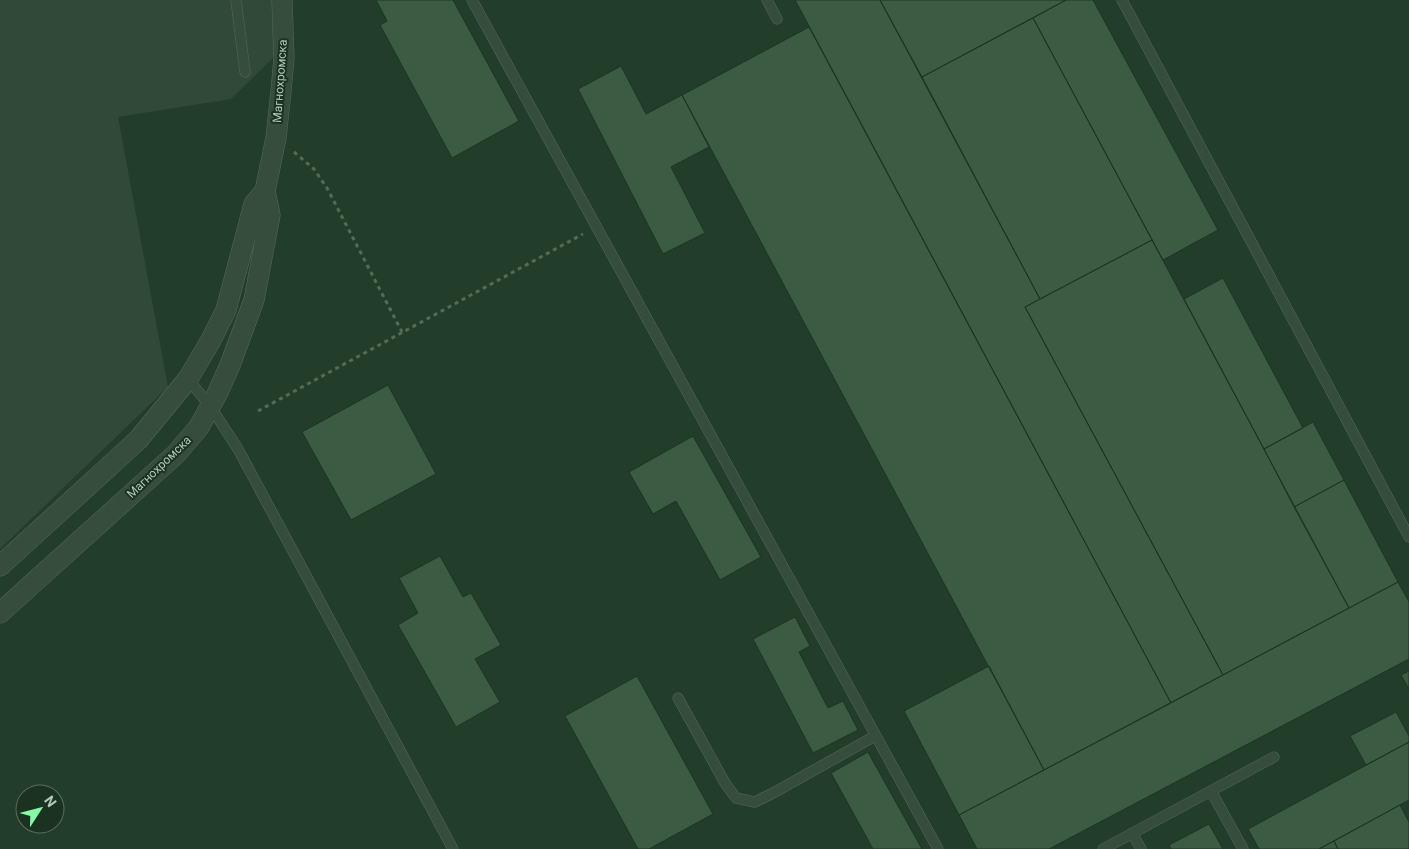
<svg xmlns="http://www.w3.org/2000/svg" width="1409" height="849" viewBox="0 0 1409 849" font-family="Roboto,sans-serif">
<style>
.airport{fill:#304a37}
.building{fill:#3c5b43;stroke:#1d3423}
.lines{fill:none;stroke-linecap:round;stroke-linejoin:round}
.service-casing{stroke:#546b5a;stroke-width:11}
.minor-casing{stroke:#546b5a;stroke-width:21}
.path{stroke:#576b53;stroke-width:3;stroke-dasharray:4 4;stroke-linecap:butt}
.service{stroke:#364d3c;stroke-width:10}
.minor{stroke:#364d3c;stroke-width:20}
.labels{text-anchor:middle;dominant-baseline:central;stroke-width:4;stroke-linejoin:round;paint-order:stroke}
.street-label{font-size:12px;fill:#b2c9b8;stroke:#1b3221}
</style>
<rect width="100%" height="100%" fill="#223d29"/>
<path class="airport" d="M 0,0 L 274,0 L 277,54 L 231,99 L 118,117 L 168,387 L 0,549 Z"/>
<path class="building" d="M 376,0 L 453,0 L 519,121 L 452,158 L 380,25 L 387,21 Z
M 795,0 L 880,0 L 1040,299 L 1025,307 L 1223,675 L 1171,703 Z
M 880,0 L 1066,0 L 922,77 Z
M 1066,0 L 1093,0 L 1218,230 L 1163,260 L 1033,18 Z
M 1033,18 L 1152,240 L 1040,299 L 922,77 Z
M 809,27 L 1171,703 L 1044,770 L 682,95 Z
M 621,66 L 646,114 L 682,95 L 709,147 L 671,167 L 705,233 L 663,254 L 578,89 Z
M 1152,240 L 1349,608 L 1223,675 L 1025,307 Z
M 1223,278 L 1303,428 L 1264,449 L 1184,299 Z
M 388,385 L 436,474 L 351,520 L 302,432 Z
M 1313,422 L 1344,480 L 1294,507 L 1264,449 Z
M 693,436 L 761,557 L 720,580 L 676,501 L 653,514 L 629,472 Z
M 1344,480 L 1398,582 L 1349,608 L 1294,507 Z
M 440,556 L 463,597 L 471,593 L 501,645 L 475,659 L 500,702 L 456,727 L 398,625 L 418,613 L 399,578 Z
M 1398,582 L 1409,602 L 1409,659 L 1049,849 L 977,849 L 959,815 Z
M 795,617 L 810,646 L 799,652 L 828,708 L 843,701 L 858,730 L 813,753 L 753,639 Z
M 989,666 L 1044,770 L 959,815 L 904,711 Z
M 1409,671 L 1409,689 L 1401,675 Z
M 637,676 L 713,814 L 649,849 L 638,849 L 565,716 Z
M 1396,712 L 1409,736 L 1409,742 L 1366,765 L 1350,736 Z
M 1409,742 L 1409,800 L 1319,849 L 1259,849 L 1248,829 Z
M 868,752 L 922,849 L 873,849 L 831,773 Z
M 1400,805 L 1409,822 L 1409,849 L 1338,849 L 1334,841 Z
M 1209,824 L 1223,849 L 1171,849 L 1169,845 Z
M 1334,841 L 1338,849 L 1319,849 Z"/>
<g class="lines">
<defs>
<path id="service" d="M 236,0 L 245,72
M 472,0 L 938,849
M 767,0 L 777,19
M 1122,0 L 1409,537
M 188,379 L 210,406 L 238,449 L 453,849
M 678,698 L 725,783 L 736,798 L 755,802 L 775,792 L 875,736
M 1211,791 L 1243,849
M 1132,833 L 1141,849
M 1103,849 L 1274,757"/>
<path id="minor" d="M 0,566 L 138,440 L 188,379 L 211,340 L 226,310 L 254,204 L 265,191
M 0,613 L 176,454 L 199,427 L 218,392 L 230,365 L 254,300 L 270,215 L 265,191 L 276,138 L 281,91 L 284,58 L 282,0"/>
</defs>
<use href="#service" class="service-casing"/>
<use href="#minor" class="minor-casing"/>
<path class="path" d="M 294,152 L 314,169 L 327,188 L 402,332
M 258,411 L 583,234"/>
<use href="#service" class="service"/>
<use href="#minor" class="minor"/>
</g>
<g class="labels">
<g class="street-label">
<text transform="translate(280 81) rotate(-86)">Магнохромска</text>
<text transform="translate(159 467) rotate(-44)">Магнохромска</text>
</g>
</g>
<g transform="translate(40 809) rotate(54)"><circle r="24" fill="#1b3221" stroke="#576e5d"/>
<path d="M0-4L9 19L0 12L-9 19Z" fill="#84fba7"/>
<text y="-8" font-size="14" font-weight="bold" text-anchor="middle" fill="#b2c9b8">N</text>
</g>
</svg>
